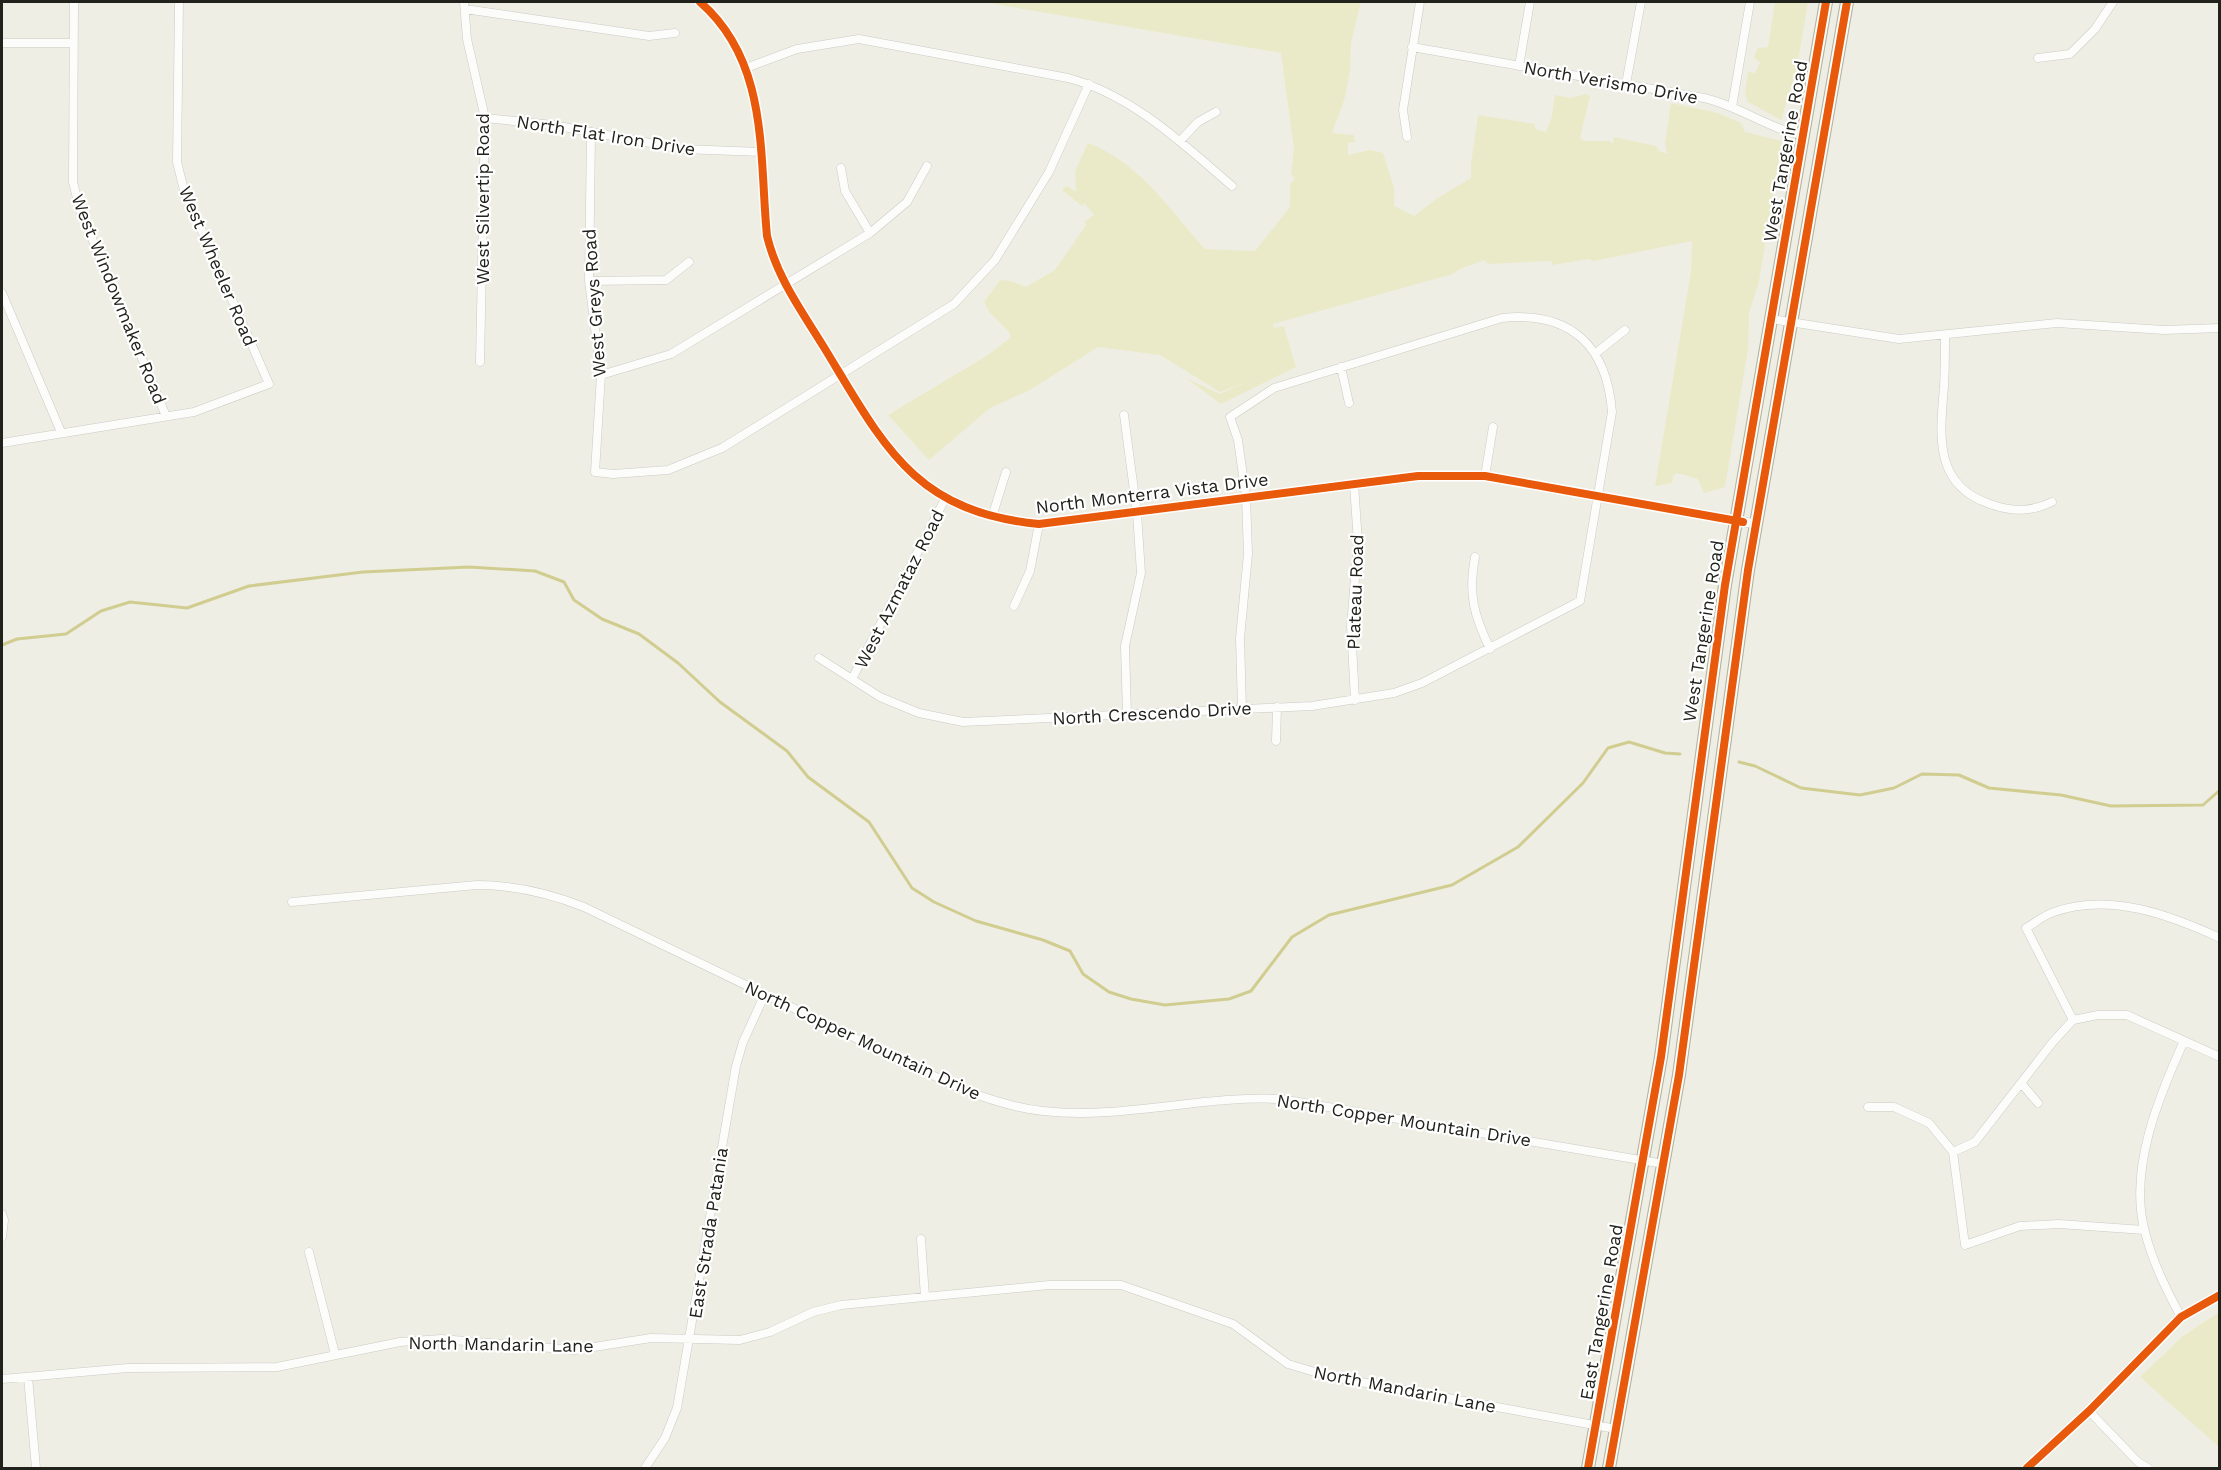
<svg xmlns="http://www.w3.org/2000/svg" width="2221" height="1470" viewBox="0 0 2221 1470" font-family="'Work Sans',sans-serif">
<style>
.green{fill:#ebeac8}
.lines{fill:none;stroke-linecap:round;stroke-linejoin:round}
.stream{stroke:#d1cd90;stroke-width:3}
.minor-casing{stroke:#cbcbc4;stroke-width:9}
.tertiary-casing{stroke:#cbcbc4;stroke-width:10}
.primary-casing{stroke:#b3b29e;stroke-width:14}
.minor{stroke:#fcfcfb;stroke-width:8}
.tertiary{stroke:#fcfcfb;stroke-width:9}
.primary{stroke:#eeede2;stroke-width:12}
.cycleway-casing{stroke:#fff;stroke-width:11}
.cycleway{stroke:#e8590c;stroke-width:8}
.labels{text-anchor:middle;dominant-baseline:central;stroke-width:4.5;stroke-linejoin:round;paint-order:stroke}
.street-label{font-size:18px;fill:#22221c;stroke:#fff}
</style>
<rect width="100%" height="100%" fill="#eeeee5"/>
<path class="green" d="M 983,2 L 1361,2 L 1351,43 L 1350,71 L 1344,101 L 1332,133 L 1354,135 L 1355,143 L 1348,142 L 1348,155 L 1370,150 L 1383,153 L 1394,188 L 1394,206 L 1414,216 L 1436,199 L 1471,178 L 1471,164 L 1478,115 L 1535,124 L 1535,129 L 1546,132 L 1552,116 L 1555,95 L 1571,98 L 1586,94 L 1590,96 L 1580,138 L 1584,141 L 1610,141 L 1613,144 L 1614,137 L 1656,146 L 1659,151 L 1667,154 L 1665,143 L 1671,103 L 1718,113 L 1741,123 L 1745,132 L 1782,141 L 1759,282 L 1749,313 L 1748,349 L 1725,487 L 1704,493 L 1698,479 L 1677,473 L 1673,476 L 1672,483 L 1655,486 L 1691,271 L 1692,241 L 1594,261 L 1588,259 L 1552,265 L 1552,261 L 1488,264 L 1485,260 L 1460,269 L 1453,274 L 1273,324 L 1274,328 L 1284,326 L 1296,367 L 1221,404 L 1186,378 L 1220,394 L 1246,382 L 1220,392 L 1160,355 L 1098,347 L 1030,390 L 990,408 L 929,460 L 888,415 L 988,355 L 1010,338 L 1010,333 L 990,313 L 984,302 L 1000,280 L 1011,281 L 1026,287 L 1055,270 L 1086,225 L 1084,222 L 1094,215 L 1084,203 L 1082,206 L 1063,191 L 1063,188 L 1068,186 L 1076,192 L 1075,171 L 1088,143 C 1138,161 1171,211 1205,249 L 1255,251 L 1290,207 L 1290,184 L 1295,179 L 1291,173 L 1294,150 L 1281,53 Z
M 1775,2 L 1808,2 L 1797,68 L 1781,120 L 1748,102 L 1745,93 L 1748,72 L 1755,73 L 1760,63 L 1754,57 L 1758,48 L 1768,47 Z
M 2219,1312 L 2219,1447 L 2140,1377 L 2183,1336 Z"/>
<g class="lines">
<path class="stream" d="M 2,645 L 17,639 L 66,634 L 101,611 L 130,602 L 187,608 L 249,586 L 363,572 L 469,567 L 535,571 L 564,582 L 574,600 L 602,619 L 639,634 L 678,663 L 720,702 L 787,751 L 808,777 L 869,822 L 912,888 L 934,902 L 976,921 L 1043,940 L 1070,951 L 1083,974 L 1109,992 L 1131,999 L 1165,1005 L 1229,999 L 1251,991 L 1292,937 L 1329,915 L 1452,885 L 1518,847 L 1583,783 L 1608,748 L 1629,742 L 1665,753 L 1680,754
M 1739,762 L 1755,766 L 1801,788 L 1860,795 L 1894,788 L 1922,774 L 1959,775 L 1989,788 L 2061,795 L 2111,806 L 2203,805 L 2220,790"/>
<defs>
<path id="minor" d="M 74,2 L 73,182 L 80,210 L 166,416
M 464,2 L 467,39 L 485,118 L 480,362
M 465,9 L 649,36 L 675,33
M 2,43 L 73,43
M 1412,47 L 1704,98 C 1740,106 1768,129 1803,135
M 2038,58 L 2070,54 L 2095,29 L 2113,2
M 1519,66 L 1530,2
M 746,68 L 797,49 L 859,39 L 1068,78 C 1132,95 1182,143 1232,186
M 1626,84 L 1641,2
M 1732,107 L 1750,2
M 485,118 L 553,125 L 682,149 L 762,152
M 591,134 L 589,281 L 601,375 L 595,472 L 613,474 L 668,470 L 722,448 L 954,304 L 995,260 L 1049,172 L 1089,84
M 1407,137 L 1403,110 L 1420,2
M 1180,141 L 1198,122 L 1216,112
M 841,168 L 845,191 L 870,233
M 589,281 L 666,280 L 689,262
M 2,293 L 61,432
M 1771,319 L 1899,339 L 2057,323 L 2164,330 L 2220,328
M 1945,335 C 1945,353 1945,370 1944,387 C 1940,434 1933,485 1990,504 C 2012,512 2031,512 2052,502
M 1596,353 L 1625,330
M 1341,367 L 1349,403
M 601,375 L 671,354 L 870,233 L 907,202 L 927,166
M 1124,415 L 1137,513 L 1141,573 L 1125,646 L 1127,715
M 2,443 L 194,412 L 269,384 L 184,190 L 177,162 L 179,2
M 1485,476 L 1493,427
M 1354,484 L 1358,543 L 1351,626 L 1355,700
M 992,517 L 1006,472
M 1475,557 C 1468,595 1474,615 1490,649
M 1014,606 L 1030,571 L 1039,524
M 819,658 L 880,697 L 919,713 L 963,722 L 1312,706 L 1394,693 L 1422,683 L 1580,601 L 1612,412 C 1607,346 1571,311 1502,318 L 1274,388 L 1230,417 L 1238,440 L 1246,497 L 1248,554 L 1240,638 L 1242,708
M 852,679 L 945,499
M 1276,741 L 1277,707
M 292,902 L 477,885 C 515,885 549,893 584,907 L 959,1088 C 987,1099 1014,1108 1043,1111 C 1122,1120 1202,1095 1281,1099 L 1664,1164
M 2073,1020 L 2026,928 C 2035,923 2044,915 2054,912 C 2109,892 2170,915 2220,938
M 2021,1083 L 2038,1103
M 1868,1107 L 1894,1107 L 1929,1123 L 1953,1152 L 1965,1245 L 2020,1226 L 2059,1224 L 2144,1230
M 1953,1152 L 1975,1142 L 2052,1043 L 2073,1020 L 2098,1015 L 2127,1015 L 2220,1057
M 2,1214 L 4,1220 L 2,1237
M 921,1239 L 925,1297
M 309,1252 L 335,1354
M 2181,1317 C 2166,1289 2153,1263 2145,1232 C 2128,1170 2159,1096 2184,1041
M 28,1377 L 36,1468
M 2,1379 L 128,1368 L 277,1367 L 400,1342 L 441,1339 L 575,1350 L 651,1338 L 740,1340 L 770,1332 L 813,1312 L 841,1305 L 1049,1285 L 1121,1285 L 1233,1324 L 1288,1364 L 1328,1376 L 1616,1429
M 2089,1411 L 2138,1462 L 2148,1468
M 645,1468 L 665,1438 L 677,1408 L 736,1066 L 743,1042 L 765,994"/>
<path id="tertiary" d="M 700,2 C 769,62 759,154 767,236 C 777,278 803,313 825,349 C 884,446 914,512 1039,524 L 1418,476 L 1485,476 L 1756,524
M 2027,1468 L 2089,1411 L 2181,1317 L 2220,1295"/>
<path id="primary" d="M 1588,1468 L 1661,1057 L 1725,585 L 1826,2
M 1609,1468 L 1679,1075 L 1748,570 L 1847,2"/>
</defs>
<use href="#minor" class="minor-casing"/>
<use href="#tertiary" class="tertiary-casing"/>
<use href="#primary" class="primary-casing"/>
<use href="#minor" class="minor"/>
<use href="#tertiary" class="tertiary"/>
<use href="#primary" class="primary"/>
<defs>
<path id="cycleway" d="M 700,2 C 769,62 759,154 767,236 C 777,278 803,313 825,349 C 884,446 914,512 1039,524 L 1418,476 L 1485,476 L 1743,522
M 1588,1468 L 1661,1057 L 1725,585 L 1826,2
M 1609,1468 L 1679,1075 L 1748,570 L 1847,2
M 2027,1468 L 2089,1411 L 2181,1317 L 2220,1295"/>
</defs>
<use href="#cycleway" class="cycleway-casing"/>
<use href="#cycleway" class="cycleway"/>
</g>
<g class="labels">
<g class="street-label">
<text transform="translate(1611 82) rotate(10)">North Verismo Drive</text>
<text transform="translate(606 135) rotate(9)">North Flat Iron Drive</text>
<text transform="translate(1785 151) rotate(-80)">West Tangerine Road</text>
<text transform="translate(482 199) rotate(-90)">West Silvertip Road</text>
<text transform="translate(218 266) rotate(67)">West Wheeler Road</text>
<text transform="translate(119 299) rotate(68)">West Windowmaker Road</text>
<text transform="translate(594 303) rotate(-94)">West Greys Road</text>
<text transform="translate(1152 493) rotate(-7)">North Monterra Vista Drive</text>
<text transform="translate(899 589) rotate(-63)">West Azmataz Road</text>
<text transform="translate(1355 592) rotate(-88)">Plateau Road</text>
<text transform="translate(1703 631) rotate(-81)">West Tangerine Road</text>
<text transform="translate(1152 713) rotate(-3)">North Crescendo Drive</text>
<text transform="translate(863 1040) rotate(25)">North Copper Mountain Drive</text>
<text transform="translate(1404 1120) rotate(9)">North Copper Mountain Drive</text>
<text transform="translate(708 1233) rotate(-81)">East Strada Patania</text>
<text transform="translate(1601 1312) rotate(-80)">East Tangerine Road</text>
<text transform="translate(501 1344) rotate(1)">North Mandarin Lane</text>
<text transform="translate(1405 1389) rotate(11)">North Mandarin Lane</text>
</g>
</g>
<rect width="2221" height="1470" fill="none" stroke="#22221c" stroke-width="6"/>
</svg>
